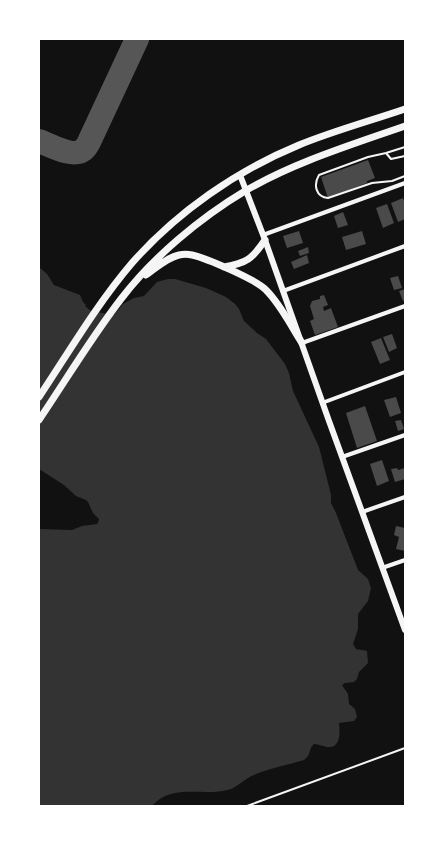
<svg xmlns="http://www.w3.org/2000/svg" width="444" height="845" viewBox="0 0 444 845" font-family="'Public Sans',sans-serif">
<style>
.water{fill:#333}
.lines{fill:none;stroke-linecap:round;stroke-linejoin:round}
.taxiway{stroke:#565656;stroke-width:24}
.building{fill:#4a4a4a}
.service{stroke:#f5f5f5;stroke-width:2}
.minor{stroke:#f5f5f5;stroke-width:4}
.secondary{stroke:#f5f5f5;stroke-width:6}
.trunk{stroke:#f5f5f5;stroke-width:7}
</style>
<rect width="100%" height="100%" fill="#111"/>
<path class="water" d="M 39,267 L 47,274 L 54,285 L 80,295 L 83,302 L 86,305 L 85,306 L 91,311 L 114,315 L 123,304 L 134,298 L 144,296 L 157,282 L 168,279 L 175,279 L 206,288 L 226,297 L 235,304 L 239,309 L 244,321 L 257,333 L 266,339 L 285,364 L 289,373 L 293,391 L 319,447 L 331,495 L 331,503 L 336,513 L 358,570 L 368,579 L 371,588 L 368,601 L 358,614 L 358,629 L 353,644 L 356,649 L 367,651 L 368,663 L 359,672 L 357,679 L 354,682 L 345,683 L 342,685 L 348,694 L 349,704 L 355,709 L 357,717 L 354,721 L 339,723 C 340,732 341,749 327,747 C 322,746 318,744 314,744 C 308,749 312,754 304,760 C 288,765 270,768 254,775 C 246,778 238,786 231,789 C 204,798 173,782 152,806 L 39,806 L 39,529 L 72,530 L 82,526 L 97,524 L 98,523 L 99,519 L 93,513 L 88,502 L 86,500 L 76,496 L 64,485 L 39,469 Z"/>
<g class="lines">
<path class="taxiway" d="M 39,141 C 50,145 73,158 83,150 C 86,148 88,144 89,142 L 137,39"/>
</g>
<path class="building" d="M 368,160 L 375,178 L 367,181 L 367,183 L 328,198 L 321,177 Z
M 403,198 L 405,204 L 405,219 L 398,222 L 391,203 Z
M 387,204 L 394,223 L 383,228 L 376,208 Z
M 343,212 L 348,225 L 338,228 L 334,216 Z
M 299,231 L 303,243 L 287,248 L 283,236 Z
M 362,231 L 366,244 L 346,250 L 342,237 Z
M 308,247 L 309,253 L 300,256 L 298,251 Z
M 307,255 L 309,263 L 294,269 L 291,262 Z
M 398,276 L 402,288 L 394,290 L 390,278 Z
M 405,289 L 405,300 L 403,301 L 399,291 Z
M 324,295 L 328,305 L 323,307 L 324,311 L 331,308 L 338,327 L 315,335 L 310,321 L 314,319 L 310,306 L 312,301 L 320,299 L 320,296 Z
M 392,334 L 397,348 L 389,352 L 383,337 Z
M 381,338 L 390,360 L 380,364 L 371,342 Z
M 396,397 L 401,413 L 390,417 L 384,400 Z
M 365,406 L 377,441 L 357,448 L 346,413 Z
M 401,420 L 404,429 L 398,431 L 395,421 Z
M 382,460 L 389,481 L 377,486 L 370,464 Z
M 397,468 L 398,470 L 405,468 L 405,479 L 395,482 L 391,469 Z
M 396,526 L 405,528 L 405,551 L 396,549 L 399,537 L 394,535 Z"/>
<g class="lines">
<path class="service" d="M 405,147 L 386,153 L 368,157 L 319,175 C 313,185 316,197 328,198 L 372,183 L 392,181 L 405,176
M 386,153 L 391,159 L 405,156
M 247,806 L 405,748"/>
<path class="minor" d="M 263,235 L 405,183
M 283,291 L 405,246
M 302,343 L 405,306
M 322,403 L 405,372
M 342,457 L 405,435
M 362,512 L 405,497
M 382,568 L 405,560"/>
<path class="secondary" d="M 240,175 L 265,240 L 329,421 L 405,630"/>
<path class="trunk" d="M 224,267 C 247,263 252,259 265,240
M 146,275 C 156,268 166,258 179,255 C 184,254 187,254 192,255 C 206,258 257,280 266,290 C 281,305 291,326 302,343
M 39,397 C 69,352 97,304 132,263 C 177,212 236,171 299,145 C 333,131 370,121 405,109
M 39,420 C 66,380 91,338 121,299 C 153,257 200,218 245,191 C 295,162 351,145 405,126"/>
</g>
<rect width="444" height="845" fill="none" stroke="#ffffff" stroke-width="80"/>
</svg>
